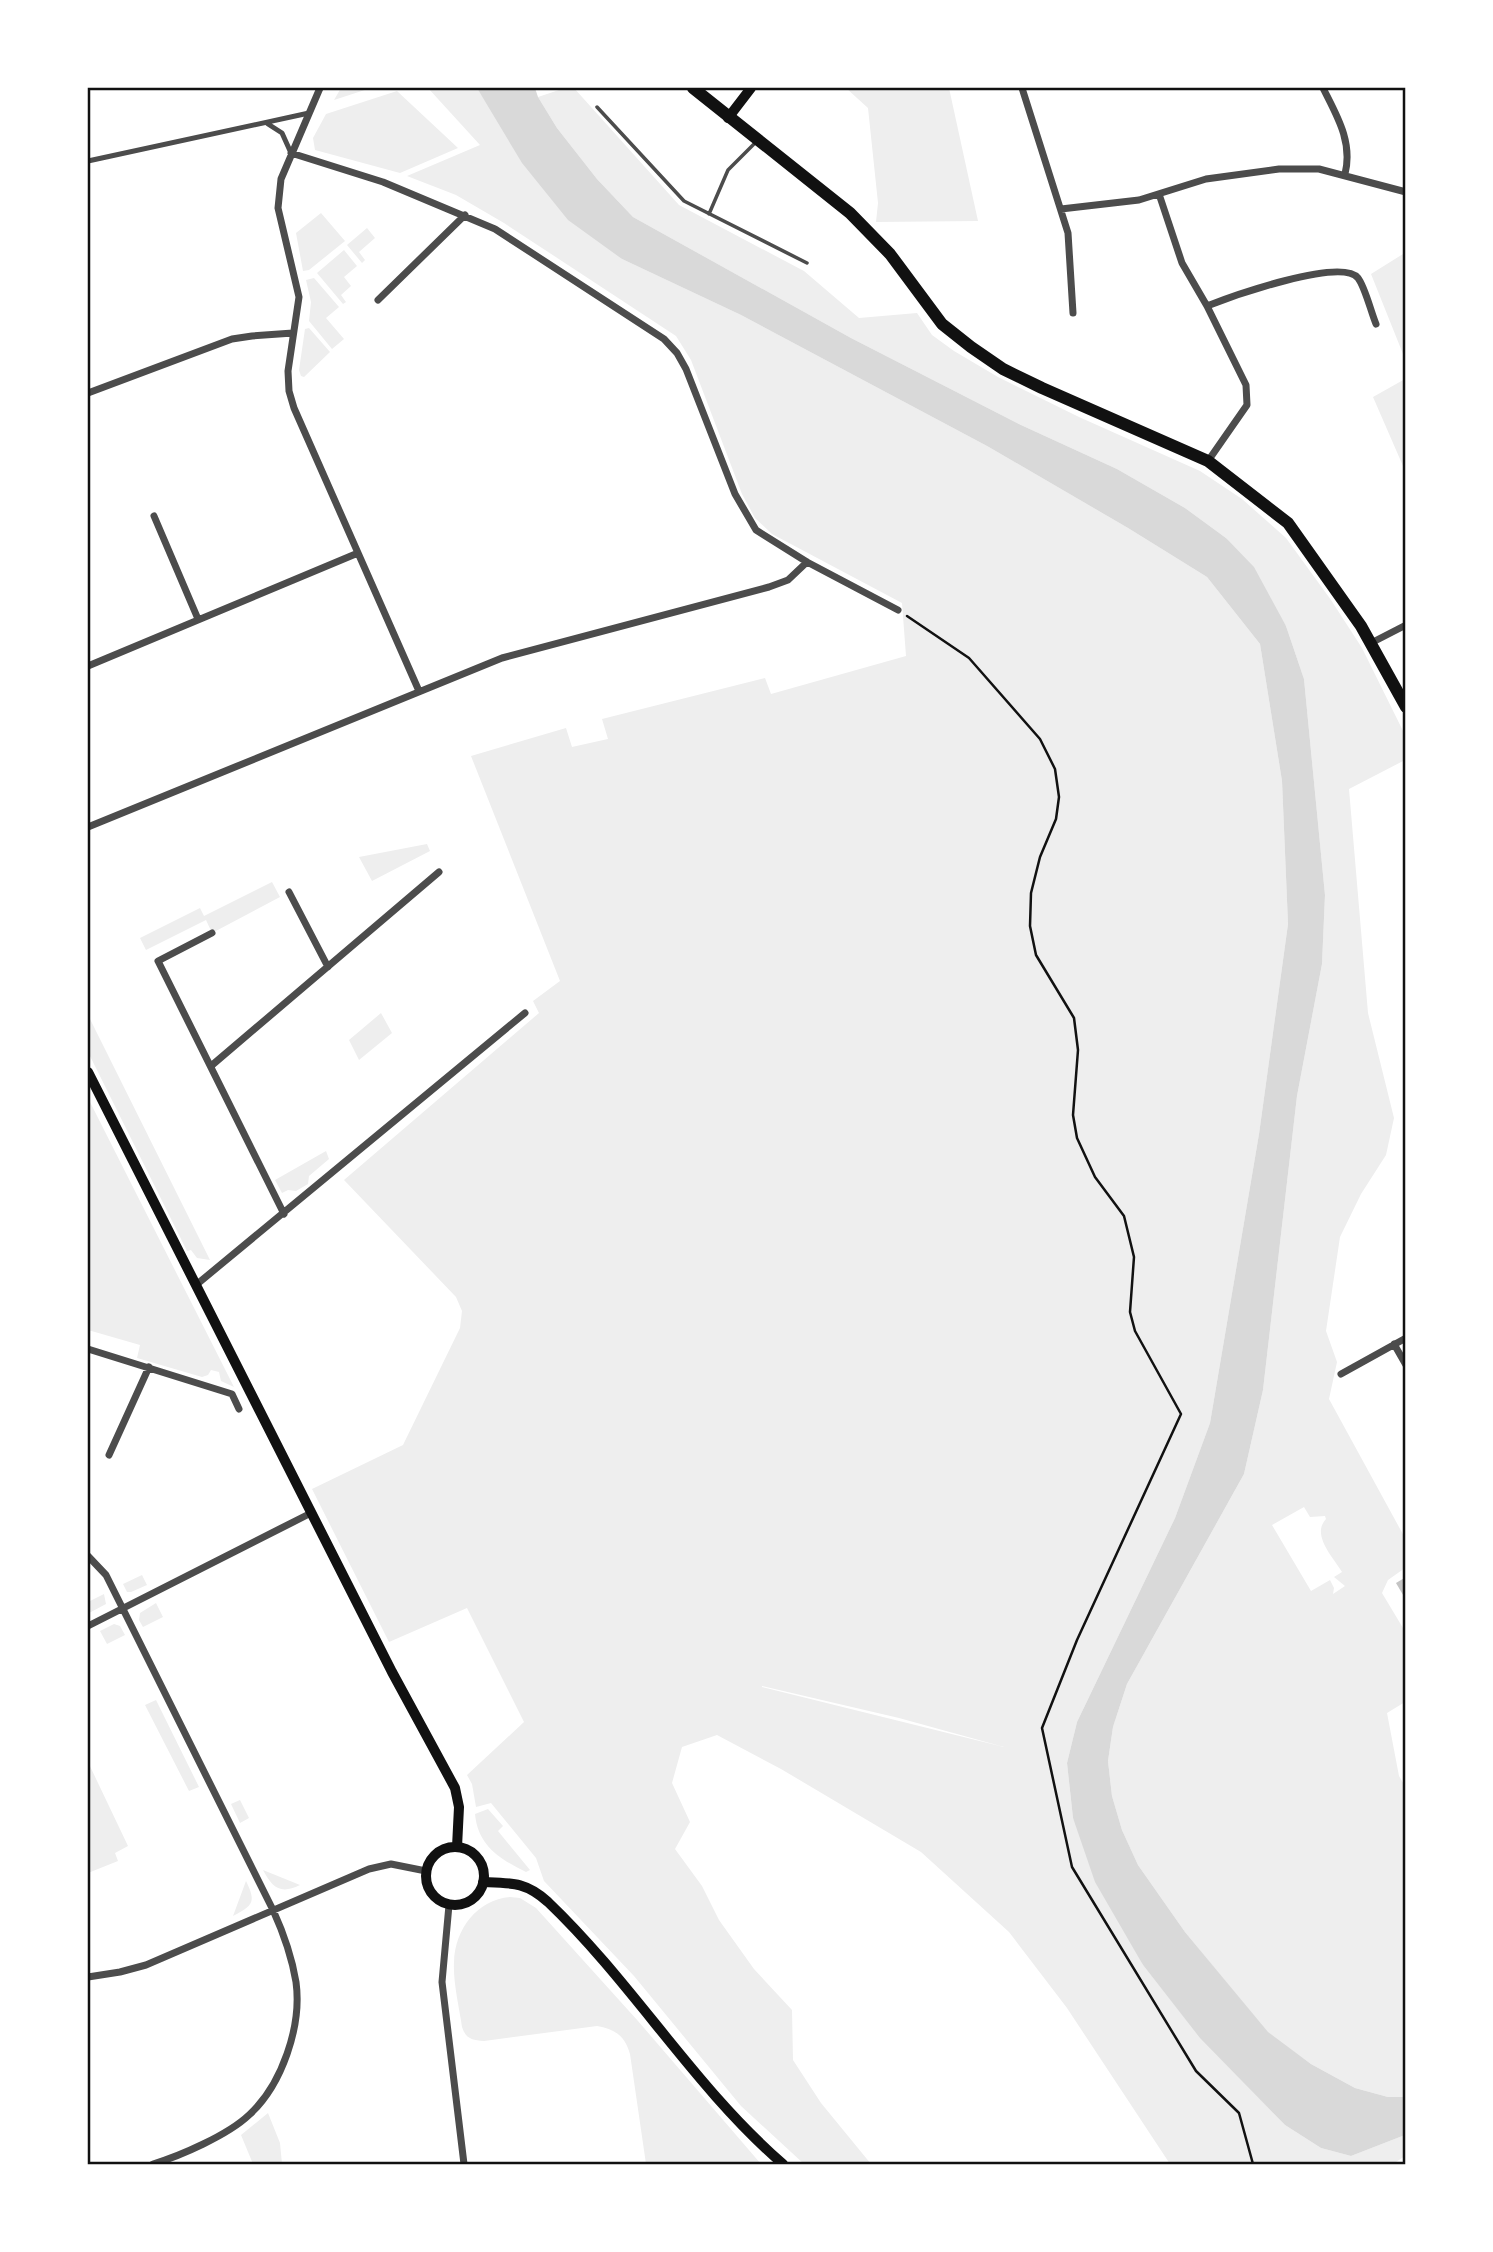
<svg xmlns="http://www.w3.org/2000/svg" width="1493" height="2252" viewBox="0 0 1493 2252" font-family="Rubik,sans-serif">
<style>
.green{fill:#eee;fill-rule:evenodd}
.water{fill:#d9d9d9}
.building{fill:#c4c4c4}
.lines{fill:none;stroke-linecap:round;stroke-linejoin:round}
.path{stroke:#111;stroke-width:2.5}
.service{stroke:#4c4c4c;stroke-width:3.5}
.pedestrian{stroke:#4c4c4c;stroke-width:5}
.minor{stroke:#4c4c4c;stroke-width:7}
.secondary{stroke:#111;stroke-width:10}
.primary{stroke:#111;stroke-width:12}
.neatline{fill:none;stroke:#111;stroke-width:2.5}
</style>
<rect width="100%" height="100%" fill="#fff"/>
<path class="green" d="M 341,88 L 371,88 L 334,100 Z
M 428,88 L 477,88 L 491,109 L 622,259 L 741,315 L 987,446 L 1128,528 L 1207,577 L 1260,644 L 1282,781 L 1288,924 L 1259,1134 L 1210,1423 L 1175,1518 L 1077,1722 L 1067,1763 L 1073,1818 L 1143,1965 L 1200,2037 L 1285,2125 L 1321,2148 L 1351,2156 L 1405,2135 L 1405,2156 L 1393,2164 L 1170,2164 L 1067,2008 L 1009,1932 L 921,1852 L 781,1769 L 717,1735 L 682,1747 L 672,1783 L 690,1822 L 675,1849 L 702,1886 L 719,1920 L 754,1969 L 792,2010 L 793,2060 L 821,2103 L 871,2164 L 804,2164 L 741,2106 L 634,1976 L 544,1881 L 536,1858 L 491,1803 L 476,1807 L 472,1784 L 467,1775 L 524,1722 L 467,1608 L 389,1642 L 312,1489 L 403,1445 L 460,1328 L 462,1311 L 456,1297 L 344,1180 L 539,1013 L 533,1001 L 560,981 L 471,756 L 566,728 L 572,747 L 608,739 L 602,719 L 765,678 L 771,694 L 906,656 L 902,603 L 772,534 L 755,518 L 742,494 L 691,360 L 676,336 L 504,223 L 456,195 L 407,176 L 480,145 ZM 762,1686 L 899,1718 L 1004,1747 L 762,1687 Z
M 565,88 L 574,88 L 679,205 L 804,271 L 859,318 L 917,313 L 932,335 L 954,351 L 998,377 L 1079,417 L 1200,471 L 1242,499 L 1286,538 L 1331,600 L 1362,648 L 1405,735 L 1405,760 L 1349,789 L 1368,1013 L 1394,1118 L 1386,1155 L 1361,1194 L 1340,1237 L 1326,1331 L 1337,1362 L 1329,1399 L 1405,1538 L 1405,1568 L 1388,1580 L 1382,1593 L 1406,1633 L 1405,1702 L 1387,1713 L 1399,1776 L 1406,1788 L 1405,2097 L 1388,2097 L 1355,2088 L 1311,2064 L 1268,2033 L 1185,1932 L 1138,1865 L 1122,1830 L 1112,1796 L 1108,1761 L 1113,1727 L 1127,1684 L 1244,1474 L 1263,1390 L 1297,1096 L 1322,964 L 1325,895 L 1304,679 L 1286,626 L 1226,538 L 1185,508 L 1117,469 L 1021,425 L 851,338 L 633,217 L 597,179 L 557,128 L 538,97 ZM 1304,1507 L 1310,1517 L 1325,1516 L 1326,1519 C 1311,1535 1333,1557 1342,1572 L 1334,1577 L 1345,1586 L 1333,1594 L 1334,1588 L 1330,1580 L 1311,1591 L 1272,1525 Z
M 846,88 L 949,88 L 978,221 L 876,222 L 878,203 L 868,108 Z
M 397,91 L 458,148 L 400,173 L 315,150 L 313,138 L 326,114 Z
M 321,213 L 345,241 L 309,270 L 303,271 L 296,233 Z
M 367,228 L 375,238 L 359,252 L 365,260 L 362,263 L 347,245 Z
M 1405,248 L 1406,359 L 1405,359 L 1371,274 L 1403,254 Z
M 344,250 L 357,266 L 344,277 L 351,286 L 341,295 L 346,302 L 343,304 L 317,273 Z
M 314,278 L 339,307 L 326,318 L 344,339 L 332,349 L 309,321 L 311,302 L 306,280 Z
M 309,328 L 330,352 L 304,377 L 301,376 L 299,370 L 305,329 Z
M 1405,379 L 1405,466 L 1403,466 L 1373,397 Z
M 427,844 L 430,851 L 372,881 L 359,857 Z
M 272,882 L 280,897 L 212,933 L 206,920 L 146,950 L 140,938 L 200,908 L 204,916 Z
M 381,1013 L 392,1033 L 359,1060 L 349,1040 Z
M 88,1015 L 210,1260 L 197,1258 L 191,1250 L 187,1251 L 88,1052 Z
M 88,1098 L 92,1106 L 234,1387 L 221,1381 L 219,1372 L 211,1370 L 208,1375 L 202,1377 L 137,1358 L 140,1345 L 88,1330 Z
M 326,1151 L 329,1159 L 309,1176 L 308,1184 L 296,1191 L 288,1190 L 282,1193 L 275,1180 Z
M 142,1575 L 147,1585 L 131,1592 L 127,1592 L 123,1584 Z
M 104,1594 L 106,1604 L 89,1613 L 88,1602 Z
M 156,1603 L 163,1617 L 143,1627 L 139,1620 L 140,1613 Z
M 114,1624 L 120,1626 L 125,1635 L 107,1644 L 100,1631 Z
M 156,1700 L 199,1787 L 189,1791 L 145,1705 Z
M 88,1762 L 128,1846 L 115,1853 L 118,1861 L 88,1873 Z
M 240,1800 L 249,1818 L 240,1823 L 231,1804 Z
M 488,1809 L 503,1826 L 498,1831 L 530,1870 L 526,1872 C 500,1859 478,1846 475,1814 Z
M 263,1870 L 300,1885 C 280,1895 272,1887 263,1870 Z
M 246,1881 C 257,1903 252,1906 233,1916 Z
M 510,1897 L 520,1898 L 536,1908 L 638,2021 L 761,2164 L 646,2164 L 630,2054 C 625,2036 615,2029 597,2026 L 484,2041 C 472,2040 466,2039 462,2027 C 459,2006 453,1983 454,1962 C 455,1929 477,1900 510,1897 Z
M 268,2113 L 280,2143 L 282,2164 L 253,2164 L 241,2135 Z"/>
<path class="water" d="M 477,88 L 535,88 L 538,97 L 557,128 L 597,179 L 633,217 L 851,338 L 1021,425 L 1117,469 L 1185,508 L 1226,538 L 1254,567 L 1286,626 L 1304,679 L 1325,895 L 1322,964 L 1297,1096 L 1263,1390 L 1244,1474 L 1127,1684 L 1113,1727 L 1108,1761 L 1112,1796 L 1122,1830 L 1138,1865 L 1185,1932 L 1268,2032 L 1311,2064 L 1355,2088 L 1388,2097 L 1405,2097 L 1405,2135 L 1351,2156 L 1321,2148 L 1285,2125 L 1200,2038 L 1143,1965 L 1095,1882 L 1073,1818 L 1067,1763 L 1077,1722 L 1175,1518 L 1210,1423 L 1259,1134 L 1288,924 L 1282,781 L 1260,644 L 1207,577 L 1128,528 L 987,446 L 741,315 L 622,259 L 568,220 L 522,163 Z"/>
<path class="building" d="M 1406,1577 L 1406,1600 L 1396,1583 Z"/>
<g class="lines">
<path class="path" d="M 907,616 L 969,658 L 1040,739 L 1055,769 L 1059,797 L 1056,819 L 1040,857 L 1031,893 L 1030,926 L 1036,955 L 1074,1018 L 1078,1050 L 1073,1115 L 1077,1138 L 1095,1177 L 1124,1216 L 1134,1257 L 1130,1312 L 1135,1331 L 1181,1414 L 1077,1640 L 1042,1728 L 1072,1867 L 1196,2071 L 1239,2113 L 1253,2164
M 1402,2164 L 1406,2162"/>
<path class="service" d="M 597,107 L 684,201 L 807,263
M 709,214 L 728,170 L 757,141"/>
<path class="pedestrian" d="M 268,124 L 282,133 L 291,153
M 88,161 L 309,113"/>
<path class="minor" d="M 320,88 L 281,179 L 278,208 L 299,297 L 288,371 L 289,391 L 294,408 L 419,691
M 1022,88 L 1068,233 L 1073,313
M 1323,88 C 1337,116 1353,142 1345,174
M 291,153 L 383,182 L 495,229 L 664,339 L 677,353 L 686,369 L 735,494 L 756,530 L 807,562 L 898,610
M 1159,194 L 1182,263 L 1207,306 L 1246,385 L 1247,405 L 1208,461
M 1061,209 L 1139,200 L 1206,179 L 1279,169 L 1319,169 L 1406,192
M 378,300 L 465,215
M 1207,306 C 1230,297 1341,257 1358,278 C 1365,287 1371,312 1376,324
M 88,393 L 232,339 L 252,336 L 293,333
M 154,516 L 198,619
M 1371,643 L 1406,625
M 88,666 L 358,553
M 88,827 L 502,658 L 769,587 L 788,580 L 807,562
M 289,892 L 328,967
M 212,933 L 158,961 L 284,1214
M 211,1066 L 439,872
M 196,1285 L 525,1013
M 1394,1344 L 1406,1365
M 88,1349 L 232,1394 L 239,1409
M 1341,1374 L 1406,1338
M 109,1455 L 149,1367
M 88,1556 L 106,1575 L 273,1910 C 283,1932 292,1958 296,1982 C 302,2026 282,2085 249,2115 C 228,2135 180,2156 153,2164
M 88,1626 L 311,1513
M 449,1905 L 442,1982 L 464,2164
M 88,1977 L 120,1972 L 146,1965 L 369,1869 L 391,1864 L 426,1871"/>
<path class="secondary" d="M 728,118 L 751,88
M 88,1072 L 392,1672 L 455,1788 L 459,1807 L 457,1847
M426 1876a29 29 0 1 1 58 0a29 29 0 1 1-58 0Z
M 483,1882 C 512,1883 526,1882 548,1902 C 633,1983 694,2087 783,2164"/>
<path class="primary" d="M 693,88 L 850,213 L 890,254 L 942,324 L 971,347 L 1003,369 L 1042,388 L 1208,461 L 1288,523 L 1361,626 L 1406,707"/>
</g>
<rect width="1493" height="2252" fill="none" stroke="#ffffff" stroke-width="178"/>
<rect x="89" y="89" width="1315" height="2074" class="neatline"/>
</svg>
